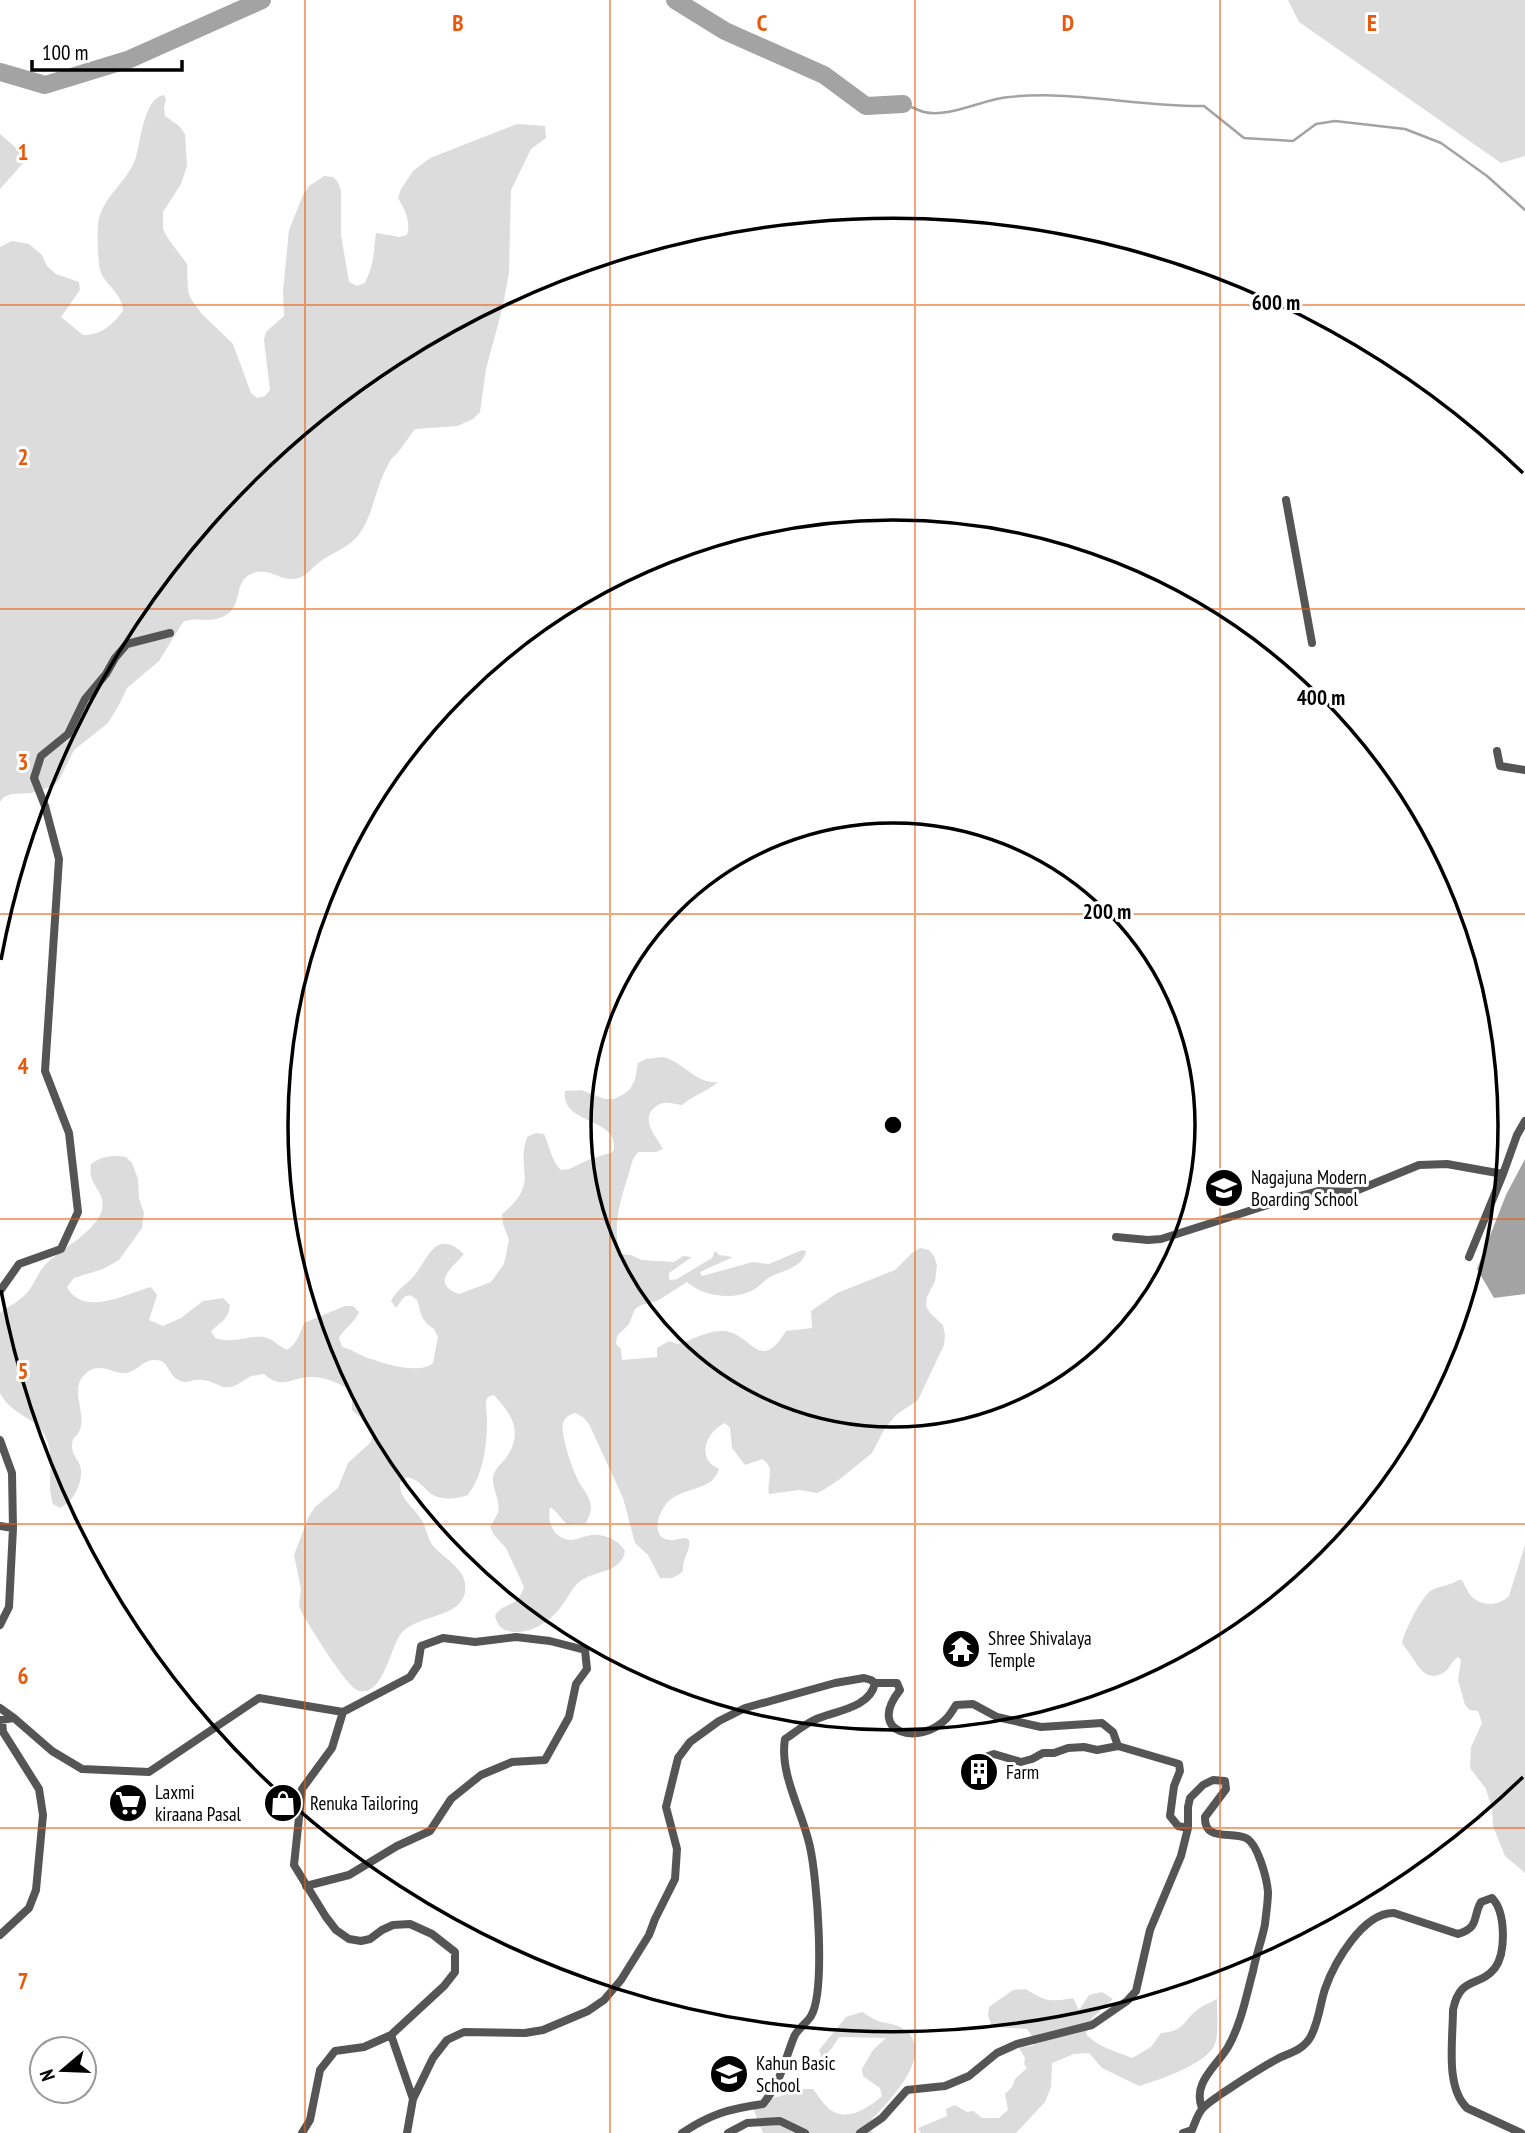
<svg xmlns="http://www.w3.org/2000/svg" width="1525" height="2133" viewBox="0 0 1525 2133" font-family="'PT Sans Narrow',sans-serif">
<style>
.green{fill:#dcdcdc}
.water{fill:#a3a3a3}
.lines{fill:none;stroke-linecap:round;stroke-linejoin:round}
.stream{stroke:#a3a3a3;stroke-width:2.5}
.river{stroke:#a3a3a3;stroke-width:18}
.minor{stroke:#555;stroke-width:8}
.grid{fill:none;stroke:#e8590c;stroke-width:2;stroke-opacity:0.55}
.ring{fill:none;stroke:#000;stroke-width:3.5}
.labels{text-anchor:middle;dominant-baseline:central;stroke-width:6;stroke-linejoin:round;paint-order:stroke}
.poi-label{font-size:19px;fill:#000;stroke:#fff;text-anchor:start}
.grid-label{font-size:23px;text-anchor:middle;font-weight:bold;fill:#e8590c;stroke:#fff;stroke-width:6;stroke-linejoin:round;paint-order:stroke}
.centre{fill:#000;stroke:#fff;stroke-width:3.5}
.ring-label{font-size:21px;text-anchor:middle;font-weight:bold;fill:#000;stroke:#fff;stroke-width:6;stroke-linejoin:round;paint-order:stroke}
</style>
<rect width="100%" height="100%" fill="#fff"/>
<path class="green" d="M 1288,0 L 1525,0 L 1525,156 L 1501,163 L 1299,22 Z
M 164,95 L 166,100 L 164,108 L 165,116 L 179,126 L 185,134 L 187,166 L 181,184 L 163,212 L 163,229 L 167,237 L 187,264 L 188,291 L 191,299 L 201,313 L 233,344 L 251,393 L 257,398 L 265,396 L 270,390 L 264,340 L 266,332 L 284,316 L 283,291 L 289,230 L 303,195 L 309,186 L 324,176 L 333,177 L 338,182 L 341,191 L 341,235 L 349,282 L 357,286 L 365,283 C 375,262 373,254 376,233 L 399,237 L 407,235 C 411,221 405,210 398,198 L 401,189 L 413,171 L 430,158 L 517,124 L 545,126 L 546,138 L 531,149 L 511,190 L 509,272 L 503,306 L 486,369 L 480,412 L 473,419 L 457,426 L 415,429 C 409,436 405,444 399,451 C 396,455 391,458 389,463 C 375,486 374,516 357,537 C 347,548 332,553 321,561 C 312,567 306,578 294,579 C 280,580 267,567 253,573 C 234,580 242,602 229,613 C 211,626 198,615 183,622 L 159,661 L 127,688 L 120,703 L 108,723 L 74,750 L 59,780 L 53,786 L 31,793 L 12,794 L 4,797 L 0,802 L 0,247 L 12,241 L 29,244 L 42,255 L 47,266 L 56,274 L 79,282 L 80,290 L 61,317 L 83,335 C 102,335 112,325 123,311 C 122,289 100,284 99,264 C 98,252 96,226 100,215 C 107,194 127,181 135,160 C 141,143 143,98 164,95 Z
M 0,134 L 22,153 L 25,161 L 0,189 Z
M 663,1057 C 684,1062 695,1084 718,1082 C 706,1092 694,1095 682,1105 C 676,1105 670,1102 665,1103 C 661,1103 657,1105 654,1108 C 640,1121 657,1137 663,1149 L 656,1152 L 638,1152 L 633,1159 C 625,1189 609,1224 621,1254 L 631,1255 L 642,1260 L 674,1262 L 683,1256 L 692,1257 L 669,1273 L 669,1279 L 671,1280 L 677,1279 L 712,1258 L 715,1251 L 719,1255 L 733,1257 L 700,1272 L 702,1276 L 753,1262 L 769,1264 L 802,1250 L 806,1251 C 803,1267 785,1270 772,1276 C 765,1279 761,1285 755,1289 C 735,1301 704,1297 687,1282 L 657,1301 L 641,1305 L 635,1309 L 629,1324 L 617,1336 L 616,1344 L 621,1349 L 622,1360 L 657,1357 L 657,1348 L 669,1341 L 677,1344 C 694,1340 706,1330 724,1331 C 752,1333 759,1375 786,1331 L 812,1328 L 811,1311 L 837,1293 L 895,1270 L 913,1252 L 920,1248 L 929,1250 L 934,1256 L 937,1265 L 935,1281 L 927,1297 L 926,1306 L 930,1313 L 943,1325 L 945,1335 L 944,1345 L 918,1400 L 896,1415 L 885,1428 L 872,1453 L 840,1479 L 825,1489 L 817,1493 L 800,1490 L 769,1494 C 766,1480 777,1468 762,1459 L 745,1465 L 732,1448 L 730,1428 L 725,1423 C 705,1432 696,1459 719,1469 C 713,1492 681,1486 666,1504 C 658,1514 650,1538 670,1540 C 674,1541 681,1538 686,1538 L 689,1540 C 691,1552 682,1557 683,1571 C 676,1578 670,1579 660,1578 L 648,1555 L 635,1543 L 623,1498 L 589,1424 L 583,1417 L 575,1413 C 569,1415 565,1417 563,1423 C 560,1434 573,1472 579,1482 C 584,1491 590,1496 591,1507 C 591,1513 588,1518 586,1523 L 567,1524 C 560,1518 558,1512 550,1507 C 547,1522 553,1539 571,1540 C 576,1540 581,1537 587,1536 C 601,1532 618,1539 625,1551 C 621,1574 596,1569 579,1582 C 571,1589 567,1600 560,1608 C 549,1622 532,1633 514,1632 C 503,1631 498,1627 495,1616 C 504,1600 516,1611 524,1587 L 506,1548 L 494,1535 L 490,1527 C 493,1522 497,1516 498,1512 C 501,1501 492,1489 493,1478 C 494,1468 503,1463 508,1455 C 523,1430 511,1414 494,1395 L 488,1397 C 484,1404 487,1410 487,1419 C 487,1445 484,1473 468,1495 C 457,1499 440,1501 430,1493 C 422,1486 419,1480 407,1477 L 400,1483 C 400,1500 413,1506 421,1519 C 427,1528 427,1539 434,1547 C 444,1558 463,1568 465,1583 C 470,1620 416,1612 400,1635 C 390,1649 383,1696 359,1691 C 347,1688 311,1628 303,1615 L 299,1606 L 301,1589 L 294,1555 L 309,1516 L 315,1507 L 338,1488 L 348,1463 L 370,1443 L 373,1435 L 371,1427 L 352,1410 L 352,1392 C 343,1384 323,1376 310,1377 C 290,1378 282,1390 264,1374 C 258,1375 252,1375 248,1378 C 240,1382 234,1389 223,1387 C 215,1384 207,1379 197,1380 C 189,1380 185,1385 177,1379 C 167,1373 169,1359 154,1360 C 143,1360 137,1372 125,1373 C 113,1374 102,1363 89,1371 C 62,1389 96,1420 73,1439 C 69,1456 79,1456 81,1470 C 82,1485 73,1502 60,1508 L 53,1504 C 45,1481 57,1457 44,1434 C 35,1417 11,1415 0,1393 L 0,1313 C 8,1306 19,1302 26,1294 C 35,1284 38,1271 48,1262 C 62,1249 97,1230 102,1210 C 106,1189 87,1187 91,1164 C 102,1156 113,1155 126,1157 L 132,1163 L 138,1179 L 139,1198 L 144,1213 L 142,1228 L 119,1260 L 103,1269 L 74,1278 L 67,1287 C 83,1318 128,1293 151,1287 L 157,1295 L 149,1320 L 163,1326 L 181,1318 L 203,1301 L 223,1298 L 230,1305 C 229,1319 221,1322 211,1331 L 215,1338 C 236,1345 253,1333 267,1338 C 274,1340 280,1347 287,1350 C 297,1343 300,1334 304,1323 L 345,1306 L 353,1306 L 359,1312 C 354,1324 345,1327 339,1338 L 342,1347 C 352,1349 359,1355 368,1358 C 385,1364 419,1375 433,1363 L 438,1337 L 434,1329 L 427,1324 L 422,1317 L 417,1300 L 410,1295 L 404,1297 L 396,1308 L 391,1301 C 396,1290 406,1285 414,1276 C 429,1258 435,1228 464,1254 C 452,1268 430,1283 459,1294 L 491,1282 L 504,1264 L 509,1240 L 503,1224 L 502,1214 C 541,1182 515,1172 527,1137 L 536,1133 L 544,1134 C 550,1146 551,1161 561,1170 L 569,1169 L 588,1160 L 613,1152 C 623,1117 560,1126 565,1091 L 581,1090 L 605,1099 L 614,1099 L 624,1094 L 630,1089 L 635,1080 L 638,1063 L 646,1059 Z
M 1525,1545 L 1525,1873 L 1505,1856 L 1493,1826 L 1492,1809 L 1486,1789 L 1470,1768 L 1471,1747 L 1482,1723 L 1478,1711 L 1470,1710 L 1465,1705 L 1458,1680 L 1461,1660 L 1458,1657 C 1451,1661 1450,1669 1443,1673 C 1427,1682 1419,1668 1412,1657 C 1409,1652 1405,1648 1402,1643 C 1404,1632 1422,1595 1432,1590 C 1441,1585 1450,1586 1458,1580 L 1462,1580 C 1465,1585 1467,1591 1471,1596 C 1482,1607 1499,1606 1509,1596 Z
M 1026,1989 C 1046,2002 1050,2002 1073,1998 L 1079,2010 L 1089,1995 L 1102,1992 L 1113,1999 L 1092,2018 L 1086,2034 C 1097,2047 1116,2051 1132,2058 L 1151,2047 L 1161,2033 C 1187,2031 1183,2019 1200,2008 C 1205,2004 1212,2002 1217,1999 C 1217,2011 1219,2033 1215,2044 C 1207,2064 1159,2080 1139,2086 L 1102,2068 L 1089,2053 L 1074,2054 L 1052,2063 L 1051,2087 L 1045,2102 L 1016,2133 L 921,2133 L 918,2128 L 947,2116 L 946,2109 L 955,2105 L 967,2112 L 973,2111 L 982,2118 L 999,2118 L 1008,2110 L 1005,2094 L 1012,2087 L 1015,2079 L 1027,2068 L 1024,2064 L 1025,2058 L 1019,2048 L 1034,2045 L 1035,2040 L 1027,2029 L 992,2027 L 988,2015 L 989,2007 L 1013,1990 Z
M 862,2012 C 868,2015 874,2020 881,2022 C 890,2024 898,2024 906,2031 C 937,2056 883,2108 865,2126 L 874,2133 L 763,2133 L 751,2103 L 781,2096 L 791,2089 L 813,2089 C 818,2095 822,2102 827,2107 C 845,2124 867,2109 882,2096 L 880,2088 L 863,2076 L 862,2069 L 873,2050 L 886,2038 L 839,2037 L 832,2048 L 822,2059 L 819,2050 L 846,2017 Z"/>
<path class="water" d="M 1525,1159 L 1525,1294 L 1494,1298 L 1477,1269 L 1506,1195 Z"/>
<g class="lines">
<path class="stream" d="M 903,104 C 910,106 917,110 924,112 C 950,118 983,99 1009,97 C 1073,90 1139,107 1204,106 L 1244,138 L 1293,141 L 1316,124 L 1335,121 L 1405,129 L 1441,143 L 1487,176 L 1525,210"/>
<path class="river" d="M 675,0 L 725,31 L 824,75 L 866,106 L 903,104
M 0,72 L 45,85 L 130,59 L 262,0"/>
<path class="minor" d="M 1286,500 L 1312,643
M 1497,751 L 1500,766 L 1525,770
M 1116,1237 L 1148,1240 L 1161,1239 L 1274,1203 L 1318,1191 L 1353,1192 L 1419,1165 L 1447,1164 L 1503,1174
M 1469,1257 L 1503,1174 L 1517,1135 L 1525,1121
M 0,1291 L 19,1264 L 61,1249 L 78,1212 L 69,1133 L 45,1071 L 59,859 L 45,806 L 34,778 L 41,756 L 68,734 L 85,699 L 106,674 L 115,658 L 127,644 L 170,633
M 0,1440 L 12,1473 L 13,1528 L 9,1607 L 0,1625
M 0,1526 L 13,1528
M 875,1683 L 897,1683 L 900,1690 C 865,1734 920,1746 946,1719 C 950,1715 953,1710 956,1705 L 973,1704 L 997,1717 L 1041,1727 L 1102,1723 L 1113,1732 L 1118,1746 L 1179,1764 L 1180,1771 L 1174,1786 L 1170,1816 L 1178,1826 L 1188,1828
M 0,1708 L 14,1718
M 0,1720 L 14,1718 L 52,1751 L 82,1769 L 149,1772 L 259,1698 L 343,1712 L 332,1748 L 302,1789 L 294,1865 L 326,1917 L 336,1930 L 349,1939 L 361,1941 L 370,1939 L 382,1930 L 393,1925 L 410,1924 L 432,1934 L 455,1952 L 455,1972 L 444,1986 L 391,2035 L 413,2099 L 407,2133
M 980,1759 L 994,1754 L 1021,1762 L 1032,1759 L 1043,1753 L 1054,1753 L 1068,1748 L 1084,1747 L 1097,1750 L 1118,1746
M 306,1886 L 349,1875 L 397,1846 L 430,1831 L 451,1799 L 481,1775 L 512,1762 L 545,1760 L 569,1717 L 576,1684 L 587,1669 L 585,1650 L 550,1641 L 516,1637 L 475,1642 L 443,1638 L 421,1646 L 418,1665 L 410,1677 L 343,1712
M 0,1935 L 29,1908 L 36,1890 L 43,1815 L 39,1789 L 3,1732 L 2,1720
M 413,2099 L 433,2058 L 447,2040 L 464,2032 L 525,2033 L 543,2030 L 588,2011 L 604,2000 L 621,1980 L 649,1935 L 655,1919 L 675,1879 L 677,1849 L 666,1807 L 678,1758 L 690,1742 L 719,1721 L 745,1708 L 835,1683 L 864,1678 L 871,1680 L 875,1683 C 870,1709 833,1711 814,1720 C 804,1725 794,1733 785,1739 C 779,1774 803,1813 810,1847 C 817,1878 826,1991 811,2016 C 806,2024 797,2029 794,2037 C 784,2062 781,2082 763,2104 C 728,2109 711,2114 682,2133
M 302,2133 L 310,2120 L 320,2070 L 335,2051 L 364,2047 L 391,2035
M 728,2133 L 747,2123 L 780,2121 L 805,2133
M 860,2133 L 882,2118 L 907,2090 L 945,2086 L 969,2076 L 997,2053 L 1017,2044 L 1092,2025 L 1127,2001 L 1136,1991 L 1150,1930 L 1181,1856 L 1188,1828 L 1188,1807 L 1190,1798 L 1203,1785 L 1213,1780 L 1225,1781 L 1226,1789 L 1205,1817 C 1204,1842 1231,1831 1246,1838 C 1258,1844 1267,1879 1268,1892 C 1268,1902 1266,1914 1265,1924 C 1262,1940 1256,1955 1253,1971 C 1246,1997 1241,2024 1228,2047 C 1216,2067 1192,2083 1202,2108
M 1183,2133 L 1192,2130 C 1195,2123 1198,2112 1204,2107 C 1209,2102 1216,2098 1221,2094 C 1241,2081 1260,2068 1281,2057 C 1293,2052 1305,2048 1311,2036 C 1319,2021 1320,2004 1325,1989 C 1334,1963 1363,1912 1394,1913 L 1458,1934 C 1480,1927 1472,1918 1481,1902 L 1492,1898 C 1506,1912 1506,1953 1495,1968 C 1479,1988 1460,1975 1453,2010 C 1453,2040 1445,2087 1467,2108 L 1521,2133"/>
</g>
<path class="grid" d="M 305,0 L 305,2133M 610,0 L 610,2133M 915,0 L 915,2133M 1220,0 L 1220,2133M 0,305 L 1525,305M 0,609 L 1525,609M 0,914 L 1525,914M 0,1219 L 1525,1219M 0,1524 L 1525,1524M 0,1828 L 1525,1828"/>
<g class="ring">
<circle cx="893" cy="1125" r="302"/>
<circle cx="893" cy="1125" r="605"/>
<path d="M1523 1777A907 907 0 0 1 1 1290M1 960A907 907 0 0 1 1523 473"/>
</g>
<defs>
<symbol id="school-disc" viewBox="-11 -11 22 22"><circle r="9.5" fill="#000" stroke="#fff"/><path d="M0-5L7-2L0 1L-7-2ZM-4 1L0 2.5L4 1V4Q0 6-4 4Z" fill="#fff"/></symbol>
<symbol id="temple-disc" viewBox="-11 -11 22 22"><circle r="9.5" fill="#000" stroke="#fff"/><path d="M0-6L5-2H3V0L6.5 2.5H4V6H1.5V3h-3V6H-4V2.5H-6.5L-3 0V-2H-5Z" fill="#fff"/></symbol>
<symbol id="building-disc" viewBox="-11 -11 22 22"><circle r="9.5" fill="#000" stroke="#fff"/><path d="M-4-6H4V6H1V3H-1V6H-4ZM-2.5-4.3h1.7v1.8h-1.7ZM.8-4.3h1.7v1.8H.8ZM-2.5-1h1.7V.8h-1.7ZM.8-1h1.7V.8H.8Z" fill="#fff"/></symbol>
<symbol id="supermarket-disc" viewBox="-11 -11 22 22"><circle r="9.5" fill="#000" stroke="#fff"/><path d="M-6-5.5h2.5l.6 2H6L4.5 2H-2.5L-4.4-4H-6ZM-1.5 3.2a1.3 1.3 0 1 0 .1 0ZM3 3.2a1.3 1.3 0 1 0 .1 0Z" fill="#fff"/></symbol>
<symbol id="shop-disc" viewBox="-11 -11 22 22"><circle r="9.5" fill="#000" stroke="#fff"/><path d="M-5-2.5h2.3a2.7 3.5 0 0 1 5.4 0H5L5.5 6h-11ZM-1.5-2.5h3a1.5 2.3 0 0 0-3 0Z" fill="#fff"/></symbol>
</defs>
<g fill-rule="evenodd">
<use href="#school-disc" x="1202" y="1166" width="44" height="44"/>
<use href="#temple-disc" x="939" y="1627" width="44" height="44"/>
<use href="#building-disc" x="957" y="1750" width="44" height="44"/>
<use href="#supermarket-disc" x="106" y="1781" width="44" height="44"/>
<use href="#shop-disc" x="261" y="1781" width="44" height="44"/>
<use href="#school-disc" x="707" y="2052" width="44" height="44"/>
</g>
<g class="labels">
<g class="poi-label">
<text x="1251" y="1177">Nagajuna Modern<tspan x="1251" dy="22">Boarding School</tspan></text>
<text x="988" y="1638">Shree Shivalaya<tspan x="988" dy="22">Temple</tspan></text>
<text x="1006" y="1772">Farm</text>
<text x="155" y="1792">Laxmi<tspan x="155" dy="22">kiraana Pasal</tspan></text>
<text x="310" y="1803">Renuka Tailoring</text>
<text x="756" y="2063">Kahun Basic<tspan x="756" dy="22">School</tspan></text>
</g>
</g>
<g class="grid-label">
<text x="458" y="31">B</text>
<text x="762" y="31">C</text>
<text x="1068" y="31">D</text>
<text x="1372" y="31">E</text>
<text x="23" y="160">1</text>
<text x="23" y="465">2</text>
<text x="23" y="770">3</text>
<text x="23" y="1074">4</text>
<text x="23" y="1379">5</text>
<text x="23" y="1684">6</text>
<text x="23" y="1989">7</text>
</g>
<circle cx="893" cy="1125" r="10" class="centre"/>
<g class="ring-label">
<text x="1276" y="310">600 m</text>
<text x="1321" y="705">400 m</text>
<text x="1107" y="919">200 m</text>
</g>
<g transform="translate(63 2070) rotate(251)"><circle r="33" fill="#ffffff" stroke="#999999" stroke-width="2"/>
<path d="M0-5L12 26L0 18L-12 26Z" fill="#000000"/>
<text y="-10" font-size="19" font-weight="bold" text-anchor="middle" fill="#000000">N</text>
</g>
<path d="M32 60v10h150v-10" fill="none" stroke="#000000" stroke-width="3.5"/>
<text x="42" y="60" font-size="21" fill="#000000" stroke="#ffffff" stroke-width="5" paint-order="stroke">100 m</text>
</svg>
